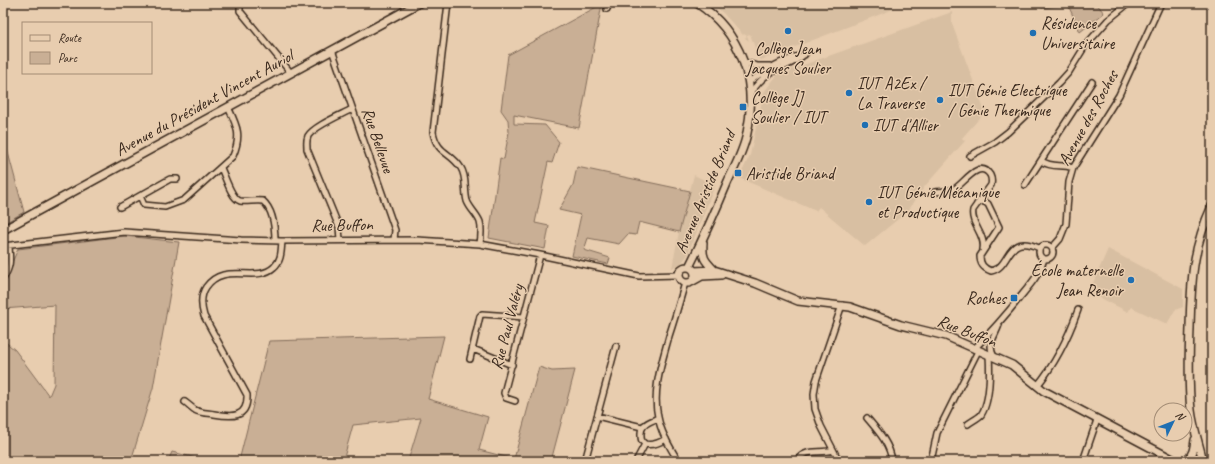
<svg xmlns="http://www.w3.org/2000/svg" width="1215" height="464" viewBox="0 0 1215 464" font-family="Caveat,sans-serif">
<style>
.built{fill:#d8bfa2}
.green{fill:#c9af95;stroke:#826c5a}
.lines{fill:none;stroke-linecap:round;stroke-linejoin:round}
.street-casing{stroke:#3b2a1e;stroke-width:8}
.secondary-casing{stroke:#3b2a1e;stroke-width:10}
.street{stroke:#e8cdaf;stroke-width:5}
.secondary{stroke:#e8cdaf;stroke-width:7}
.poi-dot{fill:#1f6fb2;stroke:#e8cdaf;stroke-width:1.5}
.labels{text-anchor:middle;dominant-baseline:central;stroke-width:3;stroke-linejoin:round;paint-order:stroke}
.poi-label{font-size:17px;fill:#3b2a1e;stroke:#e8cdaf;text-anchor:start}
.street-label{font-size:17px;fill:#3b2a1e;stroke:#e8cdaf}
</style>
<rect width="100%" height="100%" fill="#e8cdaf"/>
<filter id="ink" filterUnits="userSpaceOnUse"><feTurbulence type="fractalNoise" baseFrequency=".025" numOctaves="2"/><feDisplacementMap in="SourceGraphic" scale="8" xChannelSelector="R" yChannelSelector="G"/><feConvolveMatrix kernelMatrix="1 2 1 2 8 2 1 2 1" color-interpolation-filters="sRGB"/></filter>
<g filter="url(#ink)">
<path class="built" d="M 715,3 L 892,3 L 894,9 L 761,60 L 759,59 L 750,34 L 747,35 L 749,41 L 745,38 L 747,36 L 744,34 L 743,35 L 723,13 L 715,6 Z
M 952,12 L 952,24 L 985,112 L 962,138 L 965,141 L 925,186 L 908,211 L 865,246 L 819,207 L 816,211 L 739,178 L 750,155 L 764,92 L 778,74 Z
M 694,175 L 715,185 L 687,256 L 681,263 L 672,268 L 679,232 Z
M 1108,249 L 1183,289 L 1183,307 L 1175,310 L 1167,324 L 1131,307 L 1128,312 L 1089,292 Z"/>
<path class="green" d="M 1034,3 L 1096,3 L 1104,13 L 1080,32 L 1069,7 L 1066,5 L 1042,8 Z
M 602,4 L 579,128 L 514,115 L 514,124 L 545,125 L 559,142 L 552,163 L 548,162 L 535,223 L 549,226 L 545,249 L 489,238 L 500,158 L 504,159 L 509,132 L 508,120 L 501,110 L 508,55 Z
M 3,134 L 24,212 L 3,224 Z
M 577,167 L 690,191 L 679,232 L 639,222 L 636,235 L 628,234 L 619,244 L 588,238 L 584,250 L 610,258 L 608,264 L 572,256 L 581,215 L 559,210 L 573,185 Z
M 125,236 L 179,242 L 153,388 L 131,461 L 3,461 L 3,340 L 15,350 L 49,396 L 54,384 L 55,305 L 3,309 L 3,283 L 18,249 Z
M 444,336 L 428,399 L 488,417 L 479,450 L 514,459 L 539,367 L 552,371 L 575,370 L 551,461 L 408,461 L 421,418 L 353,425 L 343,461 L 239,461 L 269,341 Z
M 172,452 L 209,461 L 168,461 Z"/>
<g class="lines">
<defs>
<path id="street" d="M 240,3 L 240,11 L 291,73
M 448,3 L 433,132 C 437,154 451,152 461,168 C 467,177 464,190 467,201 C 470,209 477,214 480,222 C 482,229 481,237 480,244
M 607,9 L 609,3
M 332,50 L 395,230 L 394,240
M 743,62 L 757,66 L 770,66
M 749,82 C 766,69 783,59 804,55
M 750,94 C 756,85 762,77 772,72 C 784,66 794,64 805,54
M 970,156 L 995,142 L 1008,132 L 1059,83 L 1069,72 L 1085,46 L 1108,20 L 1129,3
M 1041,161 C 1054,169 1061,163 1073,168
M 221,168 C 225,176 231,198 240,201 C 247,202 255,200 263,201 C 273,210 275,228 275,241
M 1025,185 L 1092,82
M 935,192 C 941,191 948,192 954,189 C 963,185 979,158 990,175 C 992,179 992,181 991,185 L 973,210 C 970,224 986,235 983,249
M 140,196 L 144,205 L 165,207 L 184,200 L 233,156 C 242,135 237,126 228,107
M 977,204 L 983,201 L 988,204 L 999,227 L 980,256 C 980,264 983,268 991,271 C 1012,267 1005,232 1039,248
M 120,207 L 170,179 L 177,179
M 340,240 L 339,227 L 307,149 C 307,144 306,141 308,136 C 314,126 341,115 352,109
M1039 252a7 7 0 1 1 14 0a7 7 0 1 1-14 0Z
M 3,246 L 124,232 L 241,240 L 282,241 L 417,240 L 480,244 L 540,255 L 639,276 L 679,275
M 1052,248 L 1060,239 L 1066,224 L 1069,182 L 1073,168 L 1119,95 L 1161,3
M 3,279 C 11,266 10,261 9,246
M 473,349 L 512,365
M 974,349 C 991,332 1006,315 1021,296 C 1031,284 1040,274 1044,259
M 994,357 C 987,343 994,339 999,325
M 470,359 L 480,316 L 482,314 L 524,317
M 1037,386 C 1056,363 1068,338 1078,310
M 515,401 L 506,398 L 504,393 L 540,255
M 185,402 C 188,404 192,408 195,410 C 200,413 208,413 214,414 C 231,417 248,419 247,395 L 204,316 C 201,306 200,296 206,287 C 224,261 256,284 274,267 C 282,260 281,250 282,241
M 597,416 L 642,427
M 867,418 C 878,431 890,444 892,461
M 968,424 C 972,421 978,418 981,415 C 991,400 990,372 989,355
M 645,444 C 652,446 659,443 666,439
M 585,461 L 616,346
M 636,461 L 645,444 C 641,441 641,439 641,435 C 640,424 650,422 658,418
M 678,461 C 670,447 661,433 658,417 C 652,390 662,362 669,336 C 675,318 680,300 685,283
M 797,461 C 804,448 820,454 833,450
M 839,461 L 821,426 L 815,409 L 814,394 L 816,381 L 842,305
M 931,461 L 937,433 L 978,351
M 1083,461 L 1097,420"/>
<path id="secondary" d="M 3,230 L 419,3
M 703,243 C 702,257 704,260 714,270
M679 275a8 8 0 1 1 16 0a8 8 0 1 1-16 0Z
M 689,267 C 703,239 716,210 728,181 C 735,166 744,150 747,133 C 758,82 741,32 697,3
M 694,271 L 714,270 L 755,283 L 798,301 L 850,307 L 901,325 L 946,336 L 1012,365 L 1044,391 L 1176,461
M 693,281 L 702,276 L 721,275
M 1186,461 C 1193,456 1194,448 1195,440
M 1203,461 C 1199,444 1193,427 1191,410 C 1188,383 1189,355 1190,328 C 1191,282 1192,249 1212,206"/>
</defs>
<use href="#street" class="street-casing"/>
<use href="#secondary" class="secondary-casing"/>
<use href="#street" class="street"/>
<use href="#secondary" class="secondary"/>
</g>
</g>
<g class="poi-dot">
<circle cx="788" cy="31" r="4"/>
<circle cx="1033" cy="33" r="4"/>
<circle cx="849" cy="93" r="4"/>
<circle cx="940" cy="100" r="4"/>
<rect x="739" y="103" width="8" height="8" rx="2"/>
<circle cx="865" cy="125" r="4"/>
<rect x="734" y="169" width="8" height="8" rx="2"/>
<circle cx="869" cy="202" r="4"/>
<circle cx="1131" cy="280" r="4"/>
<rect x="1010" y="294" width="8" height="8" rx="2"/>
</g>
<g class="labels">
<g class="poi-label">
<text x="1041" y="23">Résidence<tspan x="1041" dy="20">Universitaire</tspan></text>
<text x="788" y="48" text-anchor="middle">Collège Jean<tspan x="788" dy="20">Jacques Soulier</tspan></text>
<text x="857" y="83">IUT A2Ex /<tspan x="857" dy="20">La Traverse</tspan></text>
<text x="948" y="90">IUT Génie Electrique<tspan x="948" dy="20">/ Génie Thermique</tspan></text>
<text x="751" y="97">Collège JJ<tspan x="751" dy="20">Soulier / IUT</tspan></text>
<text x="873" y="125">IUT d'Allier</text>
<text x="746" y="173">Aristide Briand</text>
<text x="877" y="192">IUT Génie Mécanique<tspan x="877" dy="20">et Productique</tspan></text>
<text x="1123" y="270" text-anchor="end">École maternelle<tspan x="1123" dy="20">Jean Renoir</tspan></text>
<text x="1006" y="298" text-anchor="end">Roches</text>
</g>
<g class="street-label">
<text transform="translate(204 103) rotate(-29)">Avenue du Président Vincent Auriol</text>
<text transform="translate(1088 118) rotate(-61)">Avenue des Roches</text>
<text transform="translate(378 140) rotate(71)">Rue Bellevue</text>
<text transform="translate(705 192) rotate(-67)">Avenue Aristide Briand</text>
<text transform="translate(342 225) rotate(-1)">Rue Buffon</text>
<text transform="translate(507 327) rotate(-75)">Rue Paul Valéry</text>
<text transform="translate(967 331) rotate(21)">Rue Buffon</text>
</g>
</g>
<rect width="1215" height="464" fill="none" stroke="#e8cdaf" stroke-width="16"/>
<rect x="8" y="8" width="1199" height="448" fill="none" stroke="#3b2a1e" stroke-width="1.5" filter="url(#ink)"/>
<rect x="22" y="22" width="130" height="52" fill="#e8cdaf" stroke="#a38c75"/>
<rect x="30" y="35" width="20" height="6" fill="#e8cdaf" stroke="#a38c75"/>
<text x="58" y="42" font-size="12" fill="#3b2a1e">Route</text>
<rect x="30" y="52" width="20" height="12" fill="#c9af95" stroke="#a38c75"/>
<text x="58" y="62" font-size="12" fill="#3b2a1e">Parc</text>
<g transform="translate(1173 422) rotate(47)"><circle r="19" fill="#e8cdaf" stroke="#a38c75"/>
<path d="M0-3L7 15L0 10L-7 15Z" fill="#1f6fb2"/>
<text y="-6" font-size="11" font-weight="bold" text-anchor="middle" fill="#3b2a1e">N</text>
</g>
</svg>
